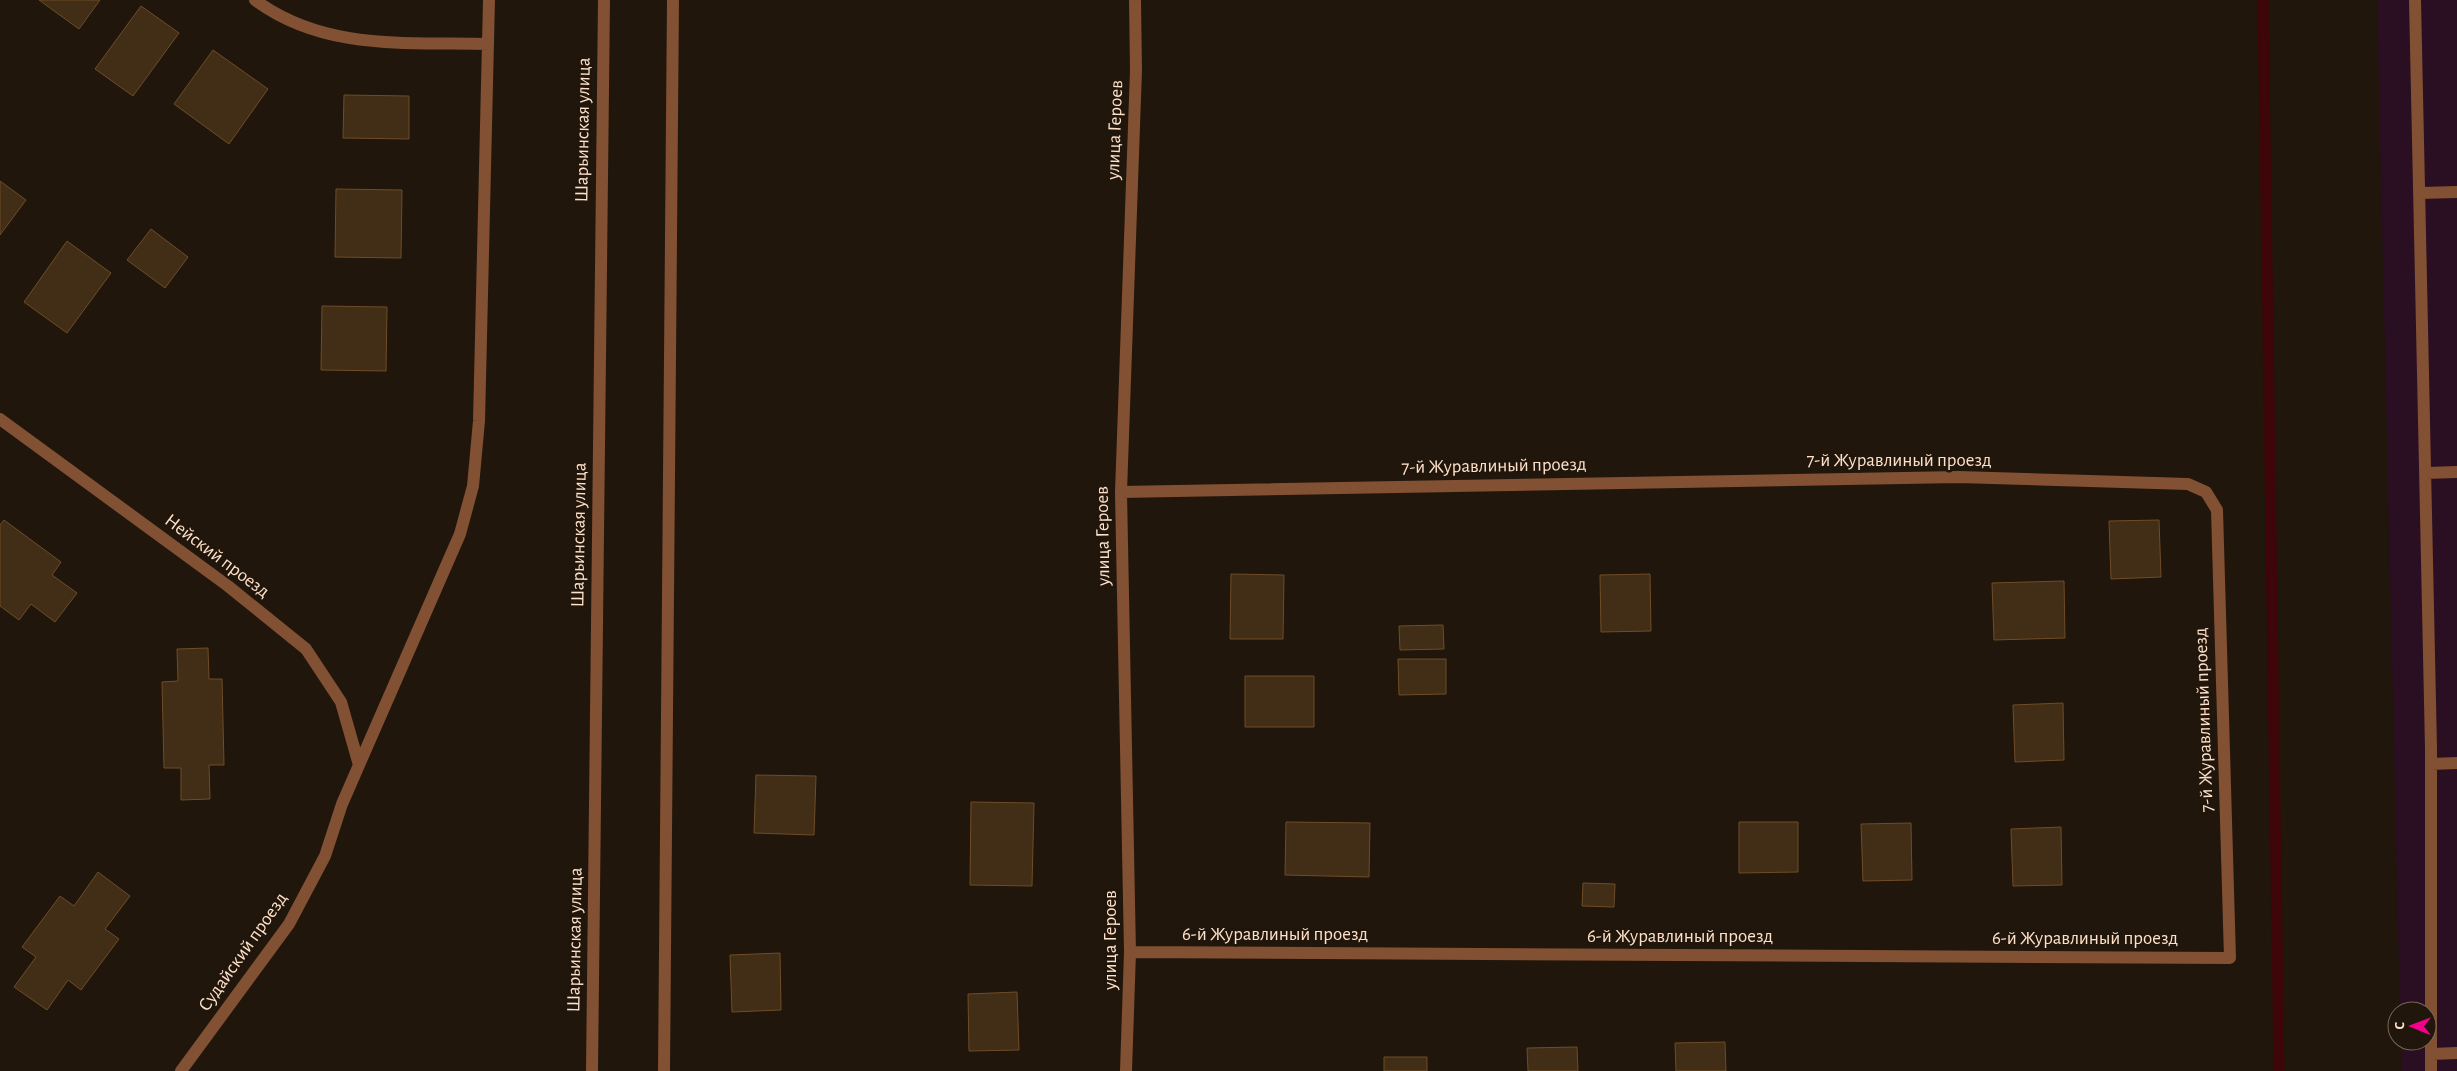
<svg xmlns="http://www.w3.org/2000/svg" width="2457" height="1071" viewBox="0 0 2457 1071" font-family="'Alegreya Sans',sans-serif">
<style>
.green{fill:#2a0e22}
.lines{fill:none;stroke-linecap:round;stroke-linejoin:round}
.stream{stroke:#3e0609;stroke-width:11}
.building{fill:#422d16;stroke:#6f4d27}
.minor{stroke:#825033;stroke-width:12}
.labels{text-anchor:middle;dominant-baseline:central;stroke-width:5;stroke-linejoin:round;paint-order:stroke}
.street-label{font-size:19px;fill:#ffe1ca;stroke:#20160b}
</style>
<rect width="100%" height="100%" fill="#20160b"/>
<path class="green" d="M 2377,0 L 2457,0 L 2457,1071 L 2402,1071 L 2401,1041 L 2427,1041 L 2427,1011 L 2400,1011 Z"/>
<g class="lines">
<path class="stream" d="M 2263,0 L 2279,1071"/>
</g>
<path class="building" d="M 39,0 L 100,0 L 79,29 Z
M 141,6 L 179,33 L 133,96 L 95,69 Z
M 213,50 L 268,89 L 229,144 L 174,104 Z
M 344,95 L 409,96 L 409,139 L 343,138 Z
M 0,181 L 26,200 L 0,235 Z
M 336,189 L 402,190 L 401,258 L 335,257 Z
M 151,229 L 188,257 L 165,288 L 127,260 Z
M 67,241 L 111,273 L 67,333 L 24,302 Z
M 322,306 L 387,307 L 386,371 L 321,370 Z
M 4,520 L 61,562 L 52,575 L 77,593 L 55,622 L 31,604 L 19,620 L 0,606 L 0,525 Z
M 2159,520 L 2161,577 L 2111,579 L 2109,521 Z
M 1231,574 L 1284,575 L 1283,639 L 1230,639 Z
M 1650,574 L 1651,631 L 1601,632 L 1600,575 Z
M 2064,581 L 2065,638 L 1994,640 L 1992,583 Z
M 1443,625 L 1444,649 L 1400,650 L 1399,626 Z
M 208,648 L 209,679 L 222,679 L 224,765 L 209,765 L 210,799 L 181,800 L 181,768 L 164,768 L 162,682 L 178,681 L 177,649 Z
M 1398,659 L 1446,659 L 1446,694 L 1399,695 Z
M 1245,676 L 1314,676 L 1314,727 L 1245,727 Z
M 2063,703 L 2064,760 L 2015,762 L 2013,705 Z
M 756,775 L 816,776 L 814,835 L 754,833 Z
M 971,802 L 1034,803 L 1032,886 L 970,885 Z
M 1286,822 L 1370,823 L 1369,877 L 1285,875 Z
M 1739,822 L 1798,822 L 1798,872 L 1739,873 Z
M 1911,823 L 1912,880 L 1863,881 L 1861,824 Z
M 2061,827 L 2062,885 L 2013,886 L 2011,829 Z
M 98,872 L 130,896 L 105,929 L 119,939 L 81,990 L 68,980 L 47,1010 L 14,987 L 36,957 L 22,947 L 60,896 L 74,906 Z
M 1583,883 L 1615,884 L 1614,907 L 1582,906 Z
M 780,953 L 781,1010 L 732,1012 L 730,955 Z
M 1017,992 L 1019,1050 L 969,1051 L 968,994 Z
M 1725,1042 L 1726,1071 L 1676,1071 L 1675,1043 Z
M 1577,1047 L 1578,1071 L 1528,1071 L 1527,1048 Z
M 1384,1057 L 1427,1057 L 1427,1071 L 1384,1071 Z"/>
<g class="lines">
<path class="minor" d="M 255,0 C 324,51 406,42 488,44
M 2415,0 L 2431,748 L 2431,1071
M 2420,193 L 2457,192
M 0,419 L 228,586 L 306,649 L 341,702 L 359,765
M 2426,473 L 2457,472
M 1121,492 L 1959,477 L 2188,484 L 2206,492 L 2217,510 L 2230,958 L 1130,952
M 2431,764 L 2457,763
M 2431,1054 L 2457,1053
M 181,1071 L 289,924 L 325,856 L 342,804 L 460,534 L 473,486 L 479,421 L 489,0
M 592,1071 L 604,0
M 664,1071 L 673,0
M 1126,1071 L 1130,952 L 1121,492 L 1136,70 L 1135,0"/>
</g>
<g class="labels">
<g class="street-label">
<text transform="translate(583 130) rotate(-89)">Шарьинская улица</text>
<text transform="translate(1115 130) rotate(-88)">улица Героев</text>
<text x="1899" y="460">7-й Журавлиный проезд</text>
<text transform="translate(1494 466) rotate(-1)">7-й Журавлиный проезд</text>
<text transform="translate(579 535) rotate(-89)">Шарьинская улица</text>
<text transform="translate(1103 536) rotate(-91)">улица Героев</text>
<text transform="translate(217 556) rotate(37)">Нейский проезд</text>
<text transform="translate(2204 720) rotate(-92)">7-й Журавлиный проезд</text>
<text x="1275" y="934">6-й Журавлиный проезд</text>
<text x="1680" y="936">6-й Журавлиный проезд</text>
<text x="2085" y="938">6-й Журавлиный проезд</text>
<text transform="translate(575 940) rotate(-89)">Шарьинская улица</text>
<text transform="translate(1110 940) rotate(-90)">улица Героев</text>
<text transform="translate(243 952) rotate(-55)">Судайский проезд</text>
</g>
</g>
<g transform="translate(2412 1026) rotate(271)"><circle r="24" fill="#20160b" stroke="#796757"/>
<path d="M0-4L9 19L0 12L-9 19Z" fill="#f5008e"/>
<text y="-8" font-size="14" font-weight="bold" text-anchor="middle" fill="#ffe1ca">С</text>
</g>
</svg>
